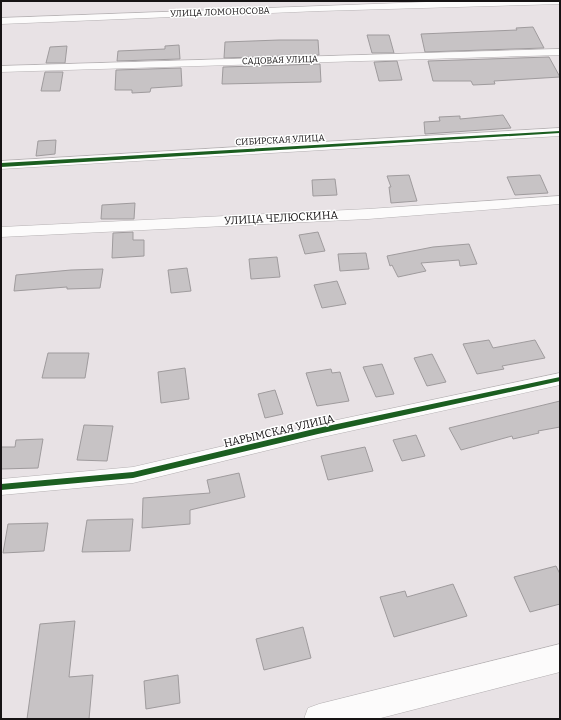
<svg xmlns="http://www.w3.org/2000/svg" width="561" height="720" viewBox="0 0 561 720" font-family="Bitter,serif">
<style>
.building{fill:#c7c3c5;stroke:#9f9b9d}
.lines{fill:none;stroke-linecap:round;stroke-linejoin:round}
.minor-casing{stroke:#b5b1b3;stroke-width:1}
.secondary-casing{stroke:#b5b1b3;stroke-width:1}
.minor{fill:#fcfbfb;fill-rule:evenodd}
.secondary{fill:#fcfbfb;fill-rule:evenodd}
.cycleway-casing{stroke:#fff;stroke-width:2}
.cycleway{fill:#1b5e20;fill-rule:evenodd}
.labels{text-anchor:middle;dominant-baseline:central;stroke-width:3;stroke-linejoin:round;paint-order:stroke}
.far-street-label{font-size:9px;fill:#161314;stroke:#fff}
.street-label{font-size:11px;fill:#161314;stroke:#fff}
</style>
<rect width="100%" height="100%" fill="#e8e2e5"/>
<path class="building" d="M 533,27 L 544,48 L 425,52 L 421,34 L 517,30 L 516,28 Z
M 367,35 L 389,35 L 394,53 L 372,53 Z
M 279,40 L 318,40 L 319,55 L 224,58 L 225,42 Z
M 179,45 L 180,59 L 117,61 L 118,51 L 165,49 L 165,46 Z
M 67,46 L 65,63 L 46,63 L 50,47 Z
M 549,57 L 560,77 L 494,81 L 495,84 L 473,85 L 471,81 L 433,81 L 428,61 Z
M 397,61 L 402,80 L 379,81 L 374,62 Z
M 320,64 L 321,82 L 222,84 L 223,67 Z
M 181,68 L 182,86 L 151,88 L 150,92 L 132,93 L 132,90 L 115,90 L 116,70 Z
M 45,72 L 63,72 L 60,91 L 41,91 Z
M 503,115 L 511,128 L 425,134 L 424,122 L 440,121 L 439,117 L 460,116 L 460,119 Z
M 56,140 L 55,154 L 36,156 L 38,141 Z
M 409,175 L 417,201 L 391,203 L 389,187 L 391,187 L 387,176 Z
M 540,175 L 548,193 L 515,195 L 507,177 Z
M 335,179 L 337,195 L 313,196 L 312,180 Z
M 135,203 L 134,219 L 101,219 L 102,205 Z
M 133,232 L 133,240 L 144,240 L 144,256 L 112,258 L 113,233 Z
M 318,232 L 325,251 L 305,254 L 299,235 Z
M 469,244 L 477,264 L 460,266 L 459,260 L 421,263 L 426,271 L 398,277 L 392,265 L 390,266 L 387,256 L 433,247 Z
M 366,253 L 369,269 L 340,271 L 338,254 Z
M 277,257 L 280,277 L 251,279 L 249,259 Z
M 187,268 L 191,291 L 171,293 L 168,270 Z
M 103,269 L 100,288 L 67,289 L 67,287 L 14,291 L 16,275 L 71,270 Z
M 337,281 L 346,304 L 322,308 L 314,285 Z
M 489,340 L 493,348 L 535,340 L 545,358 L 502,366 L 504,369 L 477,374 L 463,344 Z
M 48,353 L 89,353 L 85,378 L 42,378 Z
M 432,354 L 446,382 L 427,386 L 414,358 Z
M 382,364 L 394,394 L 376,397 L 363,367 Z
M 185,368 L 189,399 L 161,403 L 158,372 Z
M 331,369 L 332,373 L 340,372 L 349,401 L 317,406 L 306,373 Z
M 275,390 L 283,414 L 265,418 L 258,394 Z
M 560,401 L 560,427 L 538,431 L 539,433 L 513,439 L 512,436 L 461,450 L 449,428 Z
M 84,425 L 113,426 L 107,461 L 77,460 Z
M 416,435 L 425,456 L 402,461 L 393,440 Z
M 43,439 L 38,468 L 1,469 L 1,447 L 15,447 L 16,440 Z
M 365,447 L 373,471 L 328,480 L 321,456 Z
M 239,473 L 245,497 L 190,510 L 190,524 L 142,528 L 143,498 L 210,493 L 207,480 Z
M 133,519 L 130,551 L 82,552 L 87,520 Z
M 48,523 L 44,551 L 3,553 L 8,524 Z
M 556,566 L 560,574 L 560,604 L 530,612 L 514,577 Z
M 453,584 L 467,616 L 394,637 L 380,597 L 405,591 L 407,597 Z
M 75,621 L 69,677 L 93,675 L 89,719 L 27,719 L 40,624 Z
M 303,627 L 311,658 L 264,670 L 256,639 Z
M 178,675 L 180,703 L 146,709 L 144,681 Z"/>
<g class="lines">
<defs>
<path id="minor" d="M 453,1 L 560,1 L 560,4 L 319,11 L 1,24 L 1,18 Z
M 560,49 L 560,55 L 1,72 L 1,66 Z
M 560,128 L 560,136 L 1,169 L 1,161 Z
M 560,196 L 560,204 L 368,219 L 1,237 L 1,227 L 368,209 Z
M 560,373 L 560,385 L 318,438 L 133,483 L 1,495 L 1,479 L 133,467 L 318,424 Z"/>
<path id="secondary" d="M 560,644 L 560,672 L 377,719 L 304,719 L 308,708 L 319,704 Z"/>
</defs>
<use href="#minor" class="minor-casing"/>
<use href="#secondary" class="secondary-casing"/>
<use href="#minor" class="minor"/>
<use href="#secondary" class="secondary"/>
<defs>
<path id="cycleway" d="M 560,131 L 560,133 L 1,167 L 1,163 Z
M 560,377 L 560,381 L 318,434 L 133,478 L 1,490 L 1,484 L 133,472 L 318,428 Z"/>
</defs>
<use href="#cycleway" class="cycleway-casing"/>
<use href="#cycleway" class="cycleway"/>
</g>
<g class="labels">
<g class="far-street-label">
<text transform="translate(220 12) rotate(-2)">УЛИЦА ЛОМОНОСОВА</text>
<text transform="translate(280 60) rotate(-2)">САДОВАЯ УЛИЦА</text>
<text transform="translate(280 140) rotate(-3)">СИБИРСКАЯ УЛИЦА</text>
</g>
<g class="street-label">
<text transform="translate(281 218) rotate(-3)">УЛИЦА ЧЕЛЮСКИНА</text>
<text transform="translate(279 431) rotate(-13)">НАРЫМСКАЯ УЛИЦА</text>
</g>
</g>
<rect width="561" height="720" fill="none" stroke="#161314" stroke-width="4"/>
</svg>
